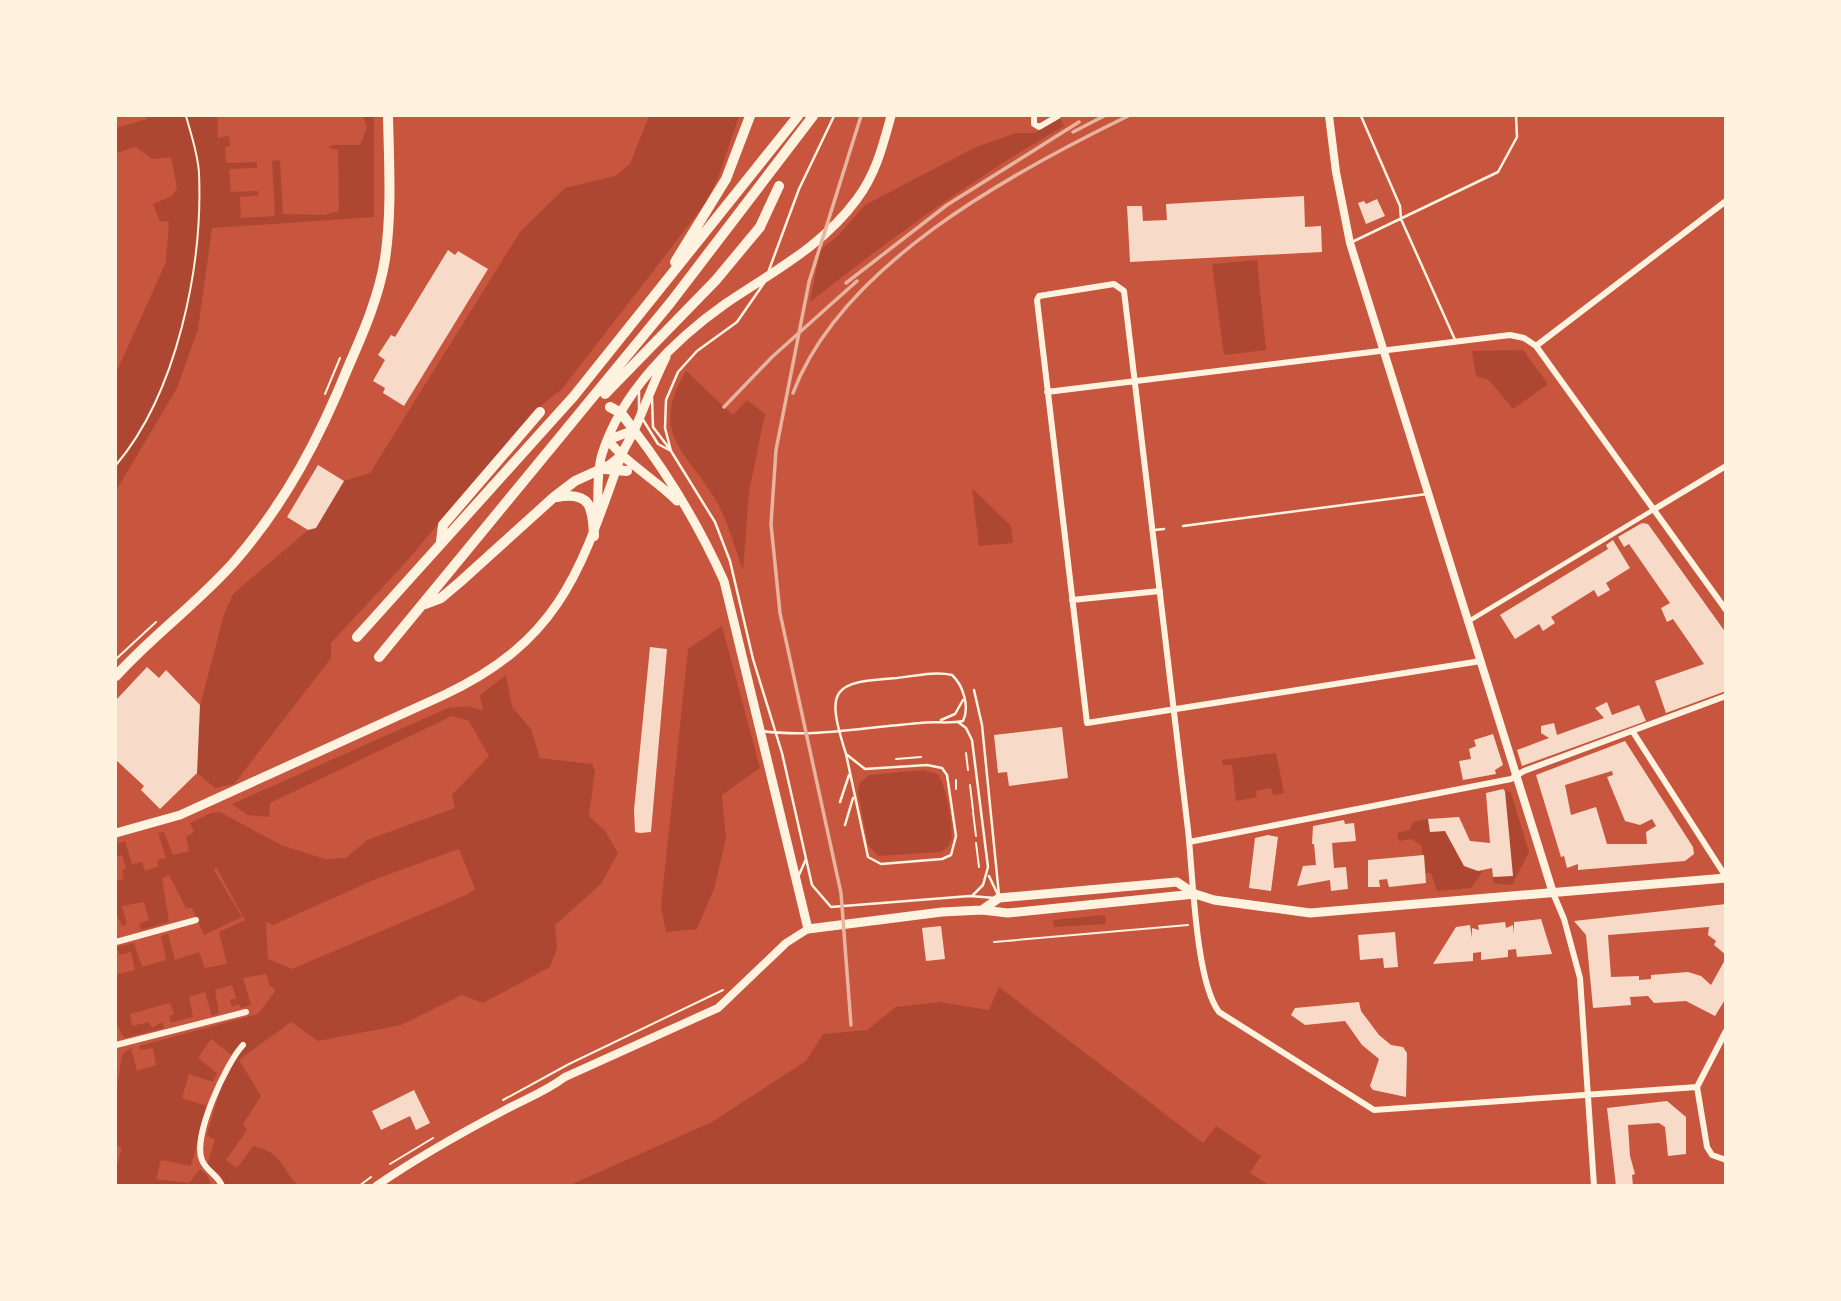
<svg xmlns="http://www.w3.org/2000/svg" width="1841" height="1301" viewBox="0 0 1841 1301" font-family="Figtree,sans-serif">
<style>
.green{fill:#ae4732;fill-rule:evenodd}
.building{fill:#f7dbc8;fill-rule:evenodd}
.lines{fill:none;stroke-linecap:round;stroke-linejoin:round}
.path{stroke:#fff3e0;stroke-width:2}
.service{stroke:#fff3e0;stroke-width:2.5}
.pedestrian{stroke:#fff3e0;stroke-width:4.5}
.minor{stroke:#fff3e0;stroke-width:6}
.tertiary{stroke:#fff3e0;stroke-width:8}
.secondary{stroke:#fff3e0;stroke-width:9}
.primary{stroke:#fff3e0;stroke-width:10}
.trunk{stroke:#fff3e0;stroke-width:10}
.rail{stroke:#e9b49f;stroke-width:3.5}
</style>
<rect width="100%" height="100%" fill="#c8553d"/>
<path class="green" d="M 145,116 L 217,116 L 218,138 L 229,136 L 230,146 L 225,147 L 226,163 L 257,162 L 257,168 L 229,169 L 231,192 L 258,191 L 259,195 L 240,197 L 241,218 L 275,216 L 272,161 L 280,160 L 283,214 L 324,215 L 339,211 L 338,150 L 329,148 L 332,145 L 360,145 L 367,128 L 363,116 L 374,116 L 374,217 L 212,228 L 198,329 L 177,388 L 116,491 L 116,373 L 166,262 L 169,222 L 160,221 L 153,204 L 172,196 L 177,188 L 171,157 L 152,159 L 136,147 L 116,153 L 116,128 L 147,119 Z
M 649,116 L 739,116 L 718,178 L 705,204 L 562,389 L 534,411 L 406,562 L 331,643 L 331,658 L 234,784 L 215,788 L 197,773 L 200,705 L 224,615 L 233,594 L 308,530 L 344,481 L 370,473 L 520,232 L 565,188 L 615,176 L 630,164 Z
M 1060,118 L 1064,126 C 974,178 891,238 810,302 L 820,250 L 839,235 L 865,205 L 976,147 L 1016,133 L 1035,133 Z
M 1257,260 L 1266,350 L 1224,355 L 1212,264 Z
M 1523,350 L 1548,384 L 1513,409 L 1489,380 L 1476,376 L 1472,351 Z
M 686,371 L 733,415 L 747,400 L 765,414 L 749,492 L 743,570 C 735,549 729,524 718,504 C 690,454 647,436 686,371 Z
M 972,488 L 1011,526 L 1013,543 L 979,546 Z
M 722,626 L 760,768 L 722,795 L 726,839 L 714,889 L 697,929 L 666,932 L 661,907 L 688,649 Z
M 506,675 L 512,707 L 531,729 L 540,758 L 592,764 L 595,770 L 589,816 L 605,831 L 618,853 L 601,884 L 555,925 L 557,948 L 550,967 L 483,1003 L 462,995 L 401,1025 L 318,1041 L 291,1022 L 239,1060 L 261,1096 L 243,1124 L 247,1130 L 226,1160 L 237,1168 L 253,1146 C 281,1152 280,1165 297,1185 L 225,1185 L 220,1175 L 207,1165 L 215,1140 L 207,1135 L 222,1083 L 234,1057 L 211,1039 L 198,1058 L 217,1073 L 213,1082 L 189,1074 L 182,1098 L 207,1106 L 191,1166 L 161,1160 L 156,1179 L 189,1183 L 200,1169 L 207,1175 L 211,1185 L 116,1185 L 116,1169 L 122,1148 L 116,1145 L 116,1097 L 122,1054 L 131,1048 L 137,1071 L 156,1065 L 153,1048 L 140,1050 L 139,1046 L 258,1014 L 276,990 L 270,986 L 266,974 L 243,978 L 251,1005 L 241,1008 L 239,1004 L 232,1007 L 230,1000 L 236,998 L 232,985 L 215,990 L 219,1013 L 212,1016 L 205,992 L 189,997 L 193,1017 L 171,1023 L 169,1016 L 174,1014 L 170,1003 L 130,1014 L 132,1026 L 149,1022 L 152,1028 L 162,1022 L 164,1028 L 125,1038 C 111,1024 116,993 116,975 L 135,970 L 131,952 L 120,955 L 116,947 L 134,943 L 142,967 L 166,960 L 161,936 L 168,934 L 175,960 L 199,952 L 205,968 L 227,964 L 219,932 L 245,920 L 216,867 L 214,870 L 242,917 L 204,935 L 192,908 L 186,908 L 169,875 L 162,878 L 169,922 L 141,930 L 139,924 L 149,920 L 144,902 L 122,906 L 127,924 L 122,926 L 116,913 L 116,881 L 124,879 L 122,870 L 126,869 L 122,855 L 117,856 L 116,844 L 125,841 L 132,864 L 142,862 L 145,871 L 159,866 L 157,860 L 166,858 L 158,833 L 164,832 L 173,855 L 189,851 L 186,837 L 194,832 L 190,823 L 211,813 L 220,812 L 281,845 L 325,859 L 346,858 L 367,840 L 455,808 L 452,795 L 489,756 L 469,721 L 452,716 L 270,803 L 269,817 L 247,815 L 232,804 L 448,708 L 468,706 L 483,711 L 480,695 ZM 459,849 L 475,889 L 466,895 L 292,969 L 268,959 L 266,922 L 273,925 L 376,879 Z
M 1276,753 L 1284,793 L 1273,795 L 1271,788 L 1256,791 L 1257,797 L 1236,801 L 1232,765 L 1223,765 L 1222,760 Z
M 923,770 L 937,774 C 946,783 954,827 951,840 C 949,847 945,850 939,852 L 878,856 L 868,845 L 858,792 L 860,783 L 869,775 Z
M 1503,789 L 1511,793 L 1529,852 L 1512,885 L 1493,883 L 1493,877 L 1512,875 Z
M 1428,819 L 1430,832 L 1445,831 L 1466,867 L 1483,871 L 1471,888 L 1437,891 L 1431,873 L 1426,873 L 1421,845 L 1411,839 L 1399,841 L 1397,833 L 1410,830 L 1413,822 Z
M 1105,915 L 1106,924 L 1054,927 L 1053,920 Z
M 999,987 L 1203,1143 L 1216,1126 L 1261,1156 L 1250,1173 L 1269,1185 L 570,1185 L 712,1122 L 806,1061 L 823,1034 L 867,1030 L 896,1007 L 939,1002 L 989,1010 Z"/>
<path class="building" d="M 1304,196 L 1305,227 L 1321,226 L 1322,252 L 1130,262 L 1127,206 L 1142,206 L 1143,221 L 1167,220 L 1166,204 Z
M 1377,199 L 1385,216 L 1366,224 L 1358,203 L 1364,201 L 1366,204 Z
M 448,250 L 455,255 L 458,251 L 488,269 L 404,406 L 383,393 L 385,388 L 373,381 L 385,360 L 378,355 L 391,335 L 395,337 Z
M 318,465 L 344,481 L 316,528 L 308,530 L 287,517 Z
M 1642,523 L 1648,524 L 1726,633 L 1726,691 L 1666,713 L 1655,681 L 1704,664 L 1673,619 L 1667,622 L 1661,608 L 1670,603 L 1629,544 L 1624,547 L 1618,537 Z
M 1613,540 L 1630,568 L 1606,583 L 1610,590 L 1598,597 L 1594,590 L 1551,617 L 1555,623 L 1543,631 L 1539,624 L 1515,639 L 1500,615 L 1608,549 L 1606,545 Z
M 650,647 L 667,649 L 651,832 L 640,833 L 635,832 L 634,810 Z
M 147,667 L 159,678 L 166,670 L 200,705 L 197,773 L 160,809 L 141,790 L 144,786 L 116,760 L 116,700 Z
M 1607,702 L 1612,715 L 1639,705 L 1646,721 L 1522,766 L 1517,750 L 1549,738 L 1541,733 L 1541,726 L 1554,723 L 1557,735 L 1604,718 L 1595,708 Z
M 1062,727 L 1068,778 L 1009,786 L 1007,772 L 998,773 L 994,735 Z
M 1493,734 L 1503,765 L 1495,770 L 1496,774 L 1463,780 L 1459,761 L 1471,759 L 1469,749 L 1476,746 L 1474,740 Z
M 1625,741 L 1693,847 L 1694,854 L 1685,861 L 1578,870 L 1578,864 L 1567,868 L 1564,856 L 1561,857 L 1536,775 ZM 1612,771 L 1613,775 L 1607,777 L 1625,821 L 1640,825 L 1652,819 L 1656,826 L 1646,832 L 1647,844 L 1607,844 L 1596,807 L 1571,815 L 1565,785 Z
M 1503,789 L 1505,791 L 1513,876 L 1493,877 L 1492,868 L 1478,871 L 1464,866 L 1445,831 L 1430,832 L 1428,819 L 1459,817 L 1470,841 L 1490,843 L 1486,793 Z
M 1344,820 L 1345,824 L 1354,823 L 1356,841 L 1332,843 L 1334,868 L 1346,867 L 1348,889 L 1331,891 L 1330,880 L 1297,886 L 1303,866 L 1316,865 L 1314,844 L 1312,844 L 1313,826 Z
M 1268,835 L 1278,837 L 1271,891 L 1249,888 L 1255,838 Z
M 1424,855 L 1426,883 L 1389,887 L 1387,879 L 1379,880 L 1380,887 L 1368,887 L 1368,860 Z
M 1726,904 L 1726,955 L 1714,945 L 1716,941 L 1708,935 L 1709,927 L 1608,935 L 1611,977 L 1639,976 L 1639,980 L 1651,979 L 1651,975 L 1688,972 L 1701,976 L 1711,985 L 1726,958 L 1726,998 L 1715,1016 L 1686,1001 L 1654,1003 L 1648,996 L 1630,997 L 1631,1005 L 1593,1008 L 1586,935 L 1574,921 Z
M 1541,919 L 1552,954 L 1517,957 L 1516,949 L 1508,950 L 1508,957 L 1481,960 L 1481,952 L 1473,953 L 1473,961 L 1433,964 L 1456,927 L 1470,925 L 1472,938 L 1472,928 L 1479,930 L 1478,925 L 1505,922 L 1506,928 L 1513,925 L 1514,934 L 1514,922 Z
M 941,926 L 945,959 L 926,961 L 922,928 Z
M 1395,932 L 1398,967 L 1384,968 L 1383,958 L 1360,960 L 1358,935 Z
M 1359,1002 L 1361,1011 L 1379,1035 L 1391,1045 L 1403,1047 L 1407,1053 L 1406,1097 L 1373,1090 L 1370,1086 L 1379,1059 L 1362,1045 L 1345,1021 L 1305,1025 L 1291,1015 L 1295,1008 Z
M 414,1090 L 430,1123 L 416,1130 L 410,1116 L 381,1130 L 372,1111 Z
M 1667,1101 L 1686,1117 L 1686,1154 L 1668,1156 L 1665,1127 L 1659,1123 L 1628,1125 L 1630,1156 L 1635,1174 L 1632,1175 L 1633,1186 L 1616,1186 L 1607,1108 Z"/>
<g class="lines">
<path class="path" d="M 325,394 L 340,358
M 116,465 C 177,393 203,266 199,173 C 198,154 191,134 186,116
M 116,659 L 156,622
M 966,753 L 968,770
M 896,759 L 921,757
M 956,780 L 956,789
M 970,785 L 973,810
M 973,812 L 976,836
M 976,843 L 979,867
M 994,942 L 1188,925
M 503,1100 L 569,1064 L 723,990
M 390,1164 L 433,1138
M 359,1186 L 371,1177"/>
<path class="service" d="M 1361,116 L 1400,206 L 1401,219 L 1456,342
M 1352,242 L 1498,172 L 1517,137 L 1516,116
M 769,270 L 799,189 L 834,116
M 764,283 L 737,322 L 697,351 L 678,372 L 666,400 L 665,428 L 671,451 L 715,522 L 730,561 L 753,659 L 782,753 L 812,885 L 831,907 L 970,896 L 995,898
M 639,392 L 639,413
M 652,398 L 653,427 L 669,448
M 642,418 L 658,444 L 671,451
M 1183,526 L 1427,494
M 1154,530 L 1164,529
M 974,690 L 982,725 L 999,895
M 941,720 L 955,714 L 963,700
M 958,722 L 966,728 L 972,740 L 988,867 L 983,885 L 973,895
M 761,731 C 813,738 868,727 920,723 C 934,721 950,724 963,721 C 970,707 963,685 952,675 C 936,671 914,676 897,678 C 832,682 825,688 846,754 L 868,857 L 881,864 L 942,859 L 951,855 L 956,836 L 947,775 L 942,768 L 927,765 L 865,769 L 846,754
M 840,802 L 849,775
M 845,825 L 853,798
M 799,875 L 806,859
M 989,876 L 998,895"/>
<path class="pedestrian" d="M 1469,621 L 1653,510"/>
<path class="minor" d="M 1034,116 L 1034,124 L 1039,127 L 1058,116
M 1536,346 L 1726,201
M 1047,392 L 1510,335 L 1524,338 L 1536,346 L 1726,610
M 1653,510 L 1726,466
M 1072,600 L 1160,591
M 1481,661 L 1087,723 L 1037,300 L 1039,296 L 1114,284 L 1124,291 C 1146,471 1166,651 1188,830 C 1193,873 1195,980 1219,1012 L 1374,1110 L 1697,1087
M 1633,732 L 1726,877
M 1189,842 L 1511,779 L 1524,771 L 1726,696
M 1553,893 L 1564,919 L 1580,978 L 1594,1186
M 116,942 L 196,920
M 116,1045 L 246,1012
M 1697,1087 L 1707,1147 L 1712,1155 L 1726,1160
M 1697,1087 L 1726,1031
M 222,1186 C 218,1175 206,1171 202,1160 C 192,1137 226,1063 243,1045"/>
<path class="tertiary" d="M 1329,116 L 1336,172 L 1350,243 L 1553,893
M 376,1186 C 417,1158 459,1134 503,1111 C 525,1099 545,1092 565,1077 L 718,1008 L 786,943 L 808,929"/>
<path class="secondary" d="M 634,430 C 670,477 700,528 724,581 L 808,929 L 942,912 L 982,910 L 1008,913 L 1195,894
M 608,440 C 627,464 655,479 677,501
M 608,440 L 634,430
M 597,517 C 599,496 596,474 602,454 C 621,393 674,340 725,304 C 772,272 823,246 857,199 C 876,174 883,145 891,116
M 116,833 L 180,815 L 444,695 C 560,640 580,572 620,459 C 623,449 630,440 634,431 C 645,406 654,381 666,357
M 982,910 L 999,898 L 1177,882 L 1195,894 L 1214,900 L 1310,913 L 1726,878"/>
<path class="primary" d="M 760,227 L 779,186
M 116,676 C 153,635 198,603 235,561 C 286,502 320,437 349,365 C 364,331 379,296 385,259 C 392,212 389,163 388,116"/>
<path class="trunk" d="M 675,262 L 726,179 L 750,116
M 605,394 L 716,280 L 760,227
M 610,407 L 621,413 L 634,430
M 605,469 L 627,471
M 557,497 C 591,491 593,508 594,536
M 441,541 L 443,525 L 540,412
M 425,604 L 441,598 L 460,582 L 554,497 L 575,481 L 610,465 L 621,456
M 357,637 L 574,396 L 798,116
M 379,657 L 671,302 L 813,116"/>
<path class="rail" d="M 1073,132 L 1104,116
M 846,283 L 947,205 L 1079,122
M 793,393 C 841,265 1011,173 1128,116
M 724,407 L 772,357 L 857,281
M 851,1025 L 841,893 L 780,613 L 771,524 L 776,450 L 809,282 L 861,116"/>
</g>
<rect width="1841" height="1301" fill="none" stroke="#fff3e0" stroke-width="234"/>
</svg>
